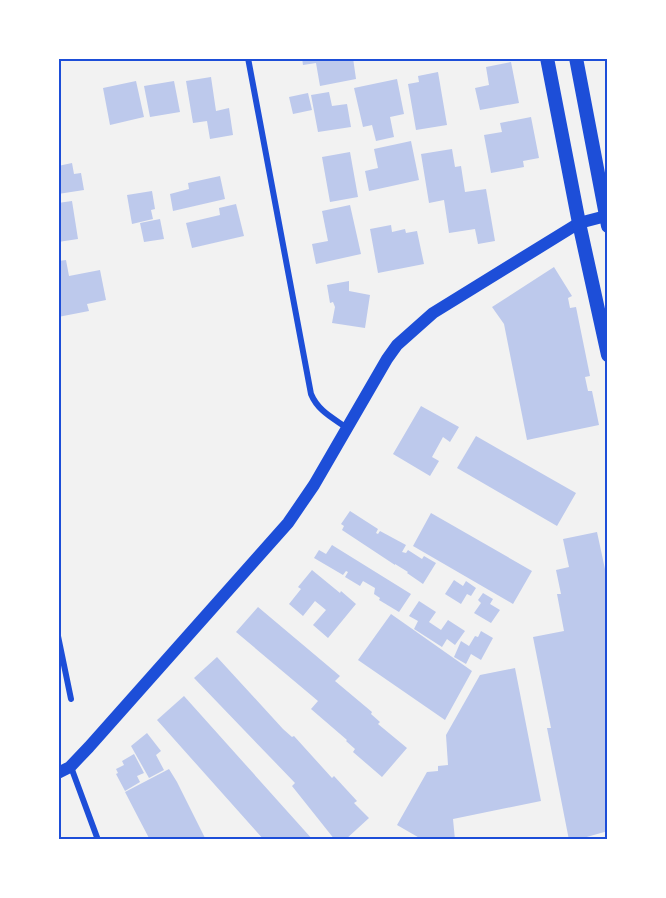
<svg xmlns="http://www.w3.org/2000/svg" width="666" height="898" viewBox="0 0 666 898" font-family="Manrope,sans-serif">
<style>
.building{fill:#bdc9ec}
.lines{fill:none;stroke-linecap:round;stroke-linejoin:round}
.minor{stroke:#1d4ed8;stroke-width:6}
.secondary{stroke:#1d4ed8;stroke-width:12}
.primary{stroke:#1d4ed8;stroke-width:14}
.neatline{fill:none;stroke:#1d4ed8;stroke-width:2}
</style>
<rect width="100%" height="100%" fill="#f2f2f2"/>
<path class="building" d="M 302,58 L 353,58 L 356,79 L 320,86 L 316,63 L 303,65 Z
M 511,62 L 519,103 L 480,110 L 475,88 L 489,85 L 486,67 Z
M 438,72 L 447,125 L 416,130 L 408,84 L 419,82 L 418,76 Z
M 211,77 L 216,111 L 229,108 L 233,135 L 210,139 L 207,121 L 193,123 L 186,81 Z
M 397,79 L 404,114 L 390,117 L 394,137 L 376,141 L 372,125 L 363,127 L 354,88 Z
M 136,81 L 144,117 L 110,125 L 103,88 Z
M 174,81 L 180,112 L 150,117 L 144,86 Z
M 329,92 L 332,106 L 347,104 L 351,127 L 318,132 L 311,95 Z
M 308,93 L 312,110 L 293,114 L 289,97 Z
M 531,117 L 539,158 L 523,161 L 524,167 L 491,173 L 484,135 L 502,132 L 500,123 Z
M 411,141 L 419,180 L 369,191 L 365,171 L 378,168 L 374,149 Z
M 452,149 L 455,167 L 461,166 L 465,192 L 486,189 L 495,241 L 478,244 L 475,229 L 449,233 L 444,200 L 429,203 L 421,154 Z
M 350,152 L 358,197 L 330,202 L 322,157 Z
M 72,163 L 74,174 L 81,173 L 84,190 L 58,194 L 58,166 Z
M 220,176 L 225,199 L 173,211 L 170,194 L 189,189 L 188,183 Z
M 152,191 L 155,209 L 151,210 L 153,219 L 132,224 L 127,195 Z
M 72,201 L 78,239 L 58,242 L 58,203 Z
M 236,204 L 244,236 L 192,248 L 186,223 L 220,215 L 219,208 Z
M 350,205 L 361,254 L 316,264 L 312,244 L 328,241 L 322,211 Z
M 160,219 L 164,239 L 144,242 L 140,223 Z
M 391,225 L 392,232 L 405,229 L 406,233 L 417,231 L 424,264 L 378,273 L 370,229 Z
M 66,260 L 69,276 L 100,270 L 106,300 L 87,304 L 89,311 L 58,317 L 58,261 Z
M 554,267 L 572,296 L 568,298 L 570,308 L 576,307 L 590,376 L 585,377 L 588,391 L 592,391 L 599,425 L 527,440 L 504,324 L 492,307 Z
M 349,281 L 349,291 L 370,295 L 365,328 L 332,323 L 335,307 L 333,302 L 330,303 L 327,285 Z
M 421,406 L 459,427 L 450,442 L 443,437 L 432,457 L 439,461 L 430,476 L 393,454 Z
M 476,436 L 576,493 L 557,526 L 457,468 Z
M 350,511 L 378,529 L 376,533 L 378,534 L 380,531 L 406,545 L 402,552 L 406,553 L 408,550 L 422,559 L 424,556 L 436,563 L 423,584 L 407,573 L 408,572 L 395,564 L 395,565 L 342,530 L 344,526 L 341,524 Z
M 431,513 L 532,571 L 513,604 L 413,546 Z
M 597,532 L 608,583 L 608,831 L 576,840 L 569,840 L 547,728 L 551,728 L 533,637 L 564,631 L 557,594 L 561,594 L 556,570 L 569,567 L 563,539 Z
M 332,545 L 411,594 L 399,612 L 379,600 L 380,598 L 374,594 L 375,588 L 363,581 L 360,586 L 345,577 L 348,572 L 346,571 L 343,575 L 314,558 L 319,550 L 326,554 Z
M 312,570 L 340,593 L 341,591 L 356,604 L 328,638 L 313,625 L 326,610 L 315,601 L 303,616 L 289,604 L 301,589 L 298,587 Z
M 454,580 L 463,586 L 466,581 L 476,588 L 471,596 L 467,594 L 461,604 L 445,594 Z
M 483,593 L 493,599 L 490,604 L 500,610 L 491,623 L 474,613 L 481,603 L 478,600 Z
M 419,601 L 436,612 L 429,622 L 441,630 L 448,620 L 465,631 L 455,645 L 447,639 L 442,647 L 414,629 L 418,621 L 409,616 Z
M 258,607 L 340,676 L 335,681 L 372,712 L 371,714 L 380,722 L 378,724 L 407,748 L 382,777 L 353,752 L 355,749 L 346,741 L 347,740 L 311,709 L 318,701 L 236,632 Z
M 391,614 L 472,671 L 445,720 L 358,660 Z
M 481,631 L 493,638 L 481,660 L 471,654 L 466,664 L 454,657 L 461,641 L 469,646 L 475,636 L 478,637 Z
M 217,657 L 283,729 L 292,737 L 294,736 L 332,778 L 334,776 L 357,801 L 354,803 L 369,818 L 345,840 L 335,840 L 292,786 L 295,783 L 194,678 Z
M 515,668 L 541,801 L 453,819 L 455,840 L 423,840 L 397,825 L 427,772 L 438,771 L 438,766 L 448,765 L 446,735 L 480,675 Z
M 184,696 L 313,840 L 264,840 L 157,720 Z
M 147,733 L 161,751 L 156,755 L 164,770 L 149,778 L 131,746 Z
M 134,754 L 144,773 L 137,776 L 140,782 L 125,791 L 116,774 L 118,773 L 116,769 L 124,765 L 122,761 Z
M 169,769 L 177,782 L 206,840 L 150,840 L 139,819 L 125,792 Z"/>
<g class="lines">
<path class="minor" d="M 248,58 L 311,394 C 318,411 333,418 347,428
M 58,636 L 71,699
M 71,767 L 98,840"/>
<path class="secondary" d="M 58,773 L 70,767 L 89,747 L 288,523 L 314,485 L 387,359 L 397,345 L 433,313 L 579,223 L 606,216"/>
<path class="primary" d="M 547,58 L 579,223 L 608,355
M 576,58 L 608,226"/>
</g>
<rect width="666" height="898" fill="none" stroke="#ffffff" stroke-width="120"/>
<rect x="60" y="60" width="546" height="778" class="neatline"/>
</svg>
